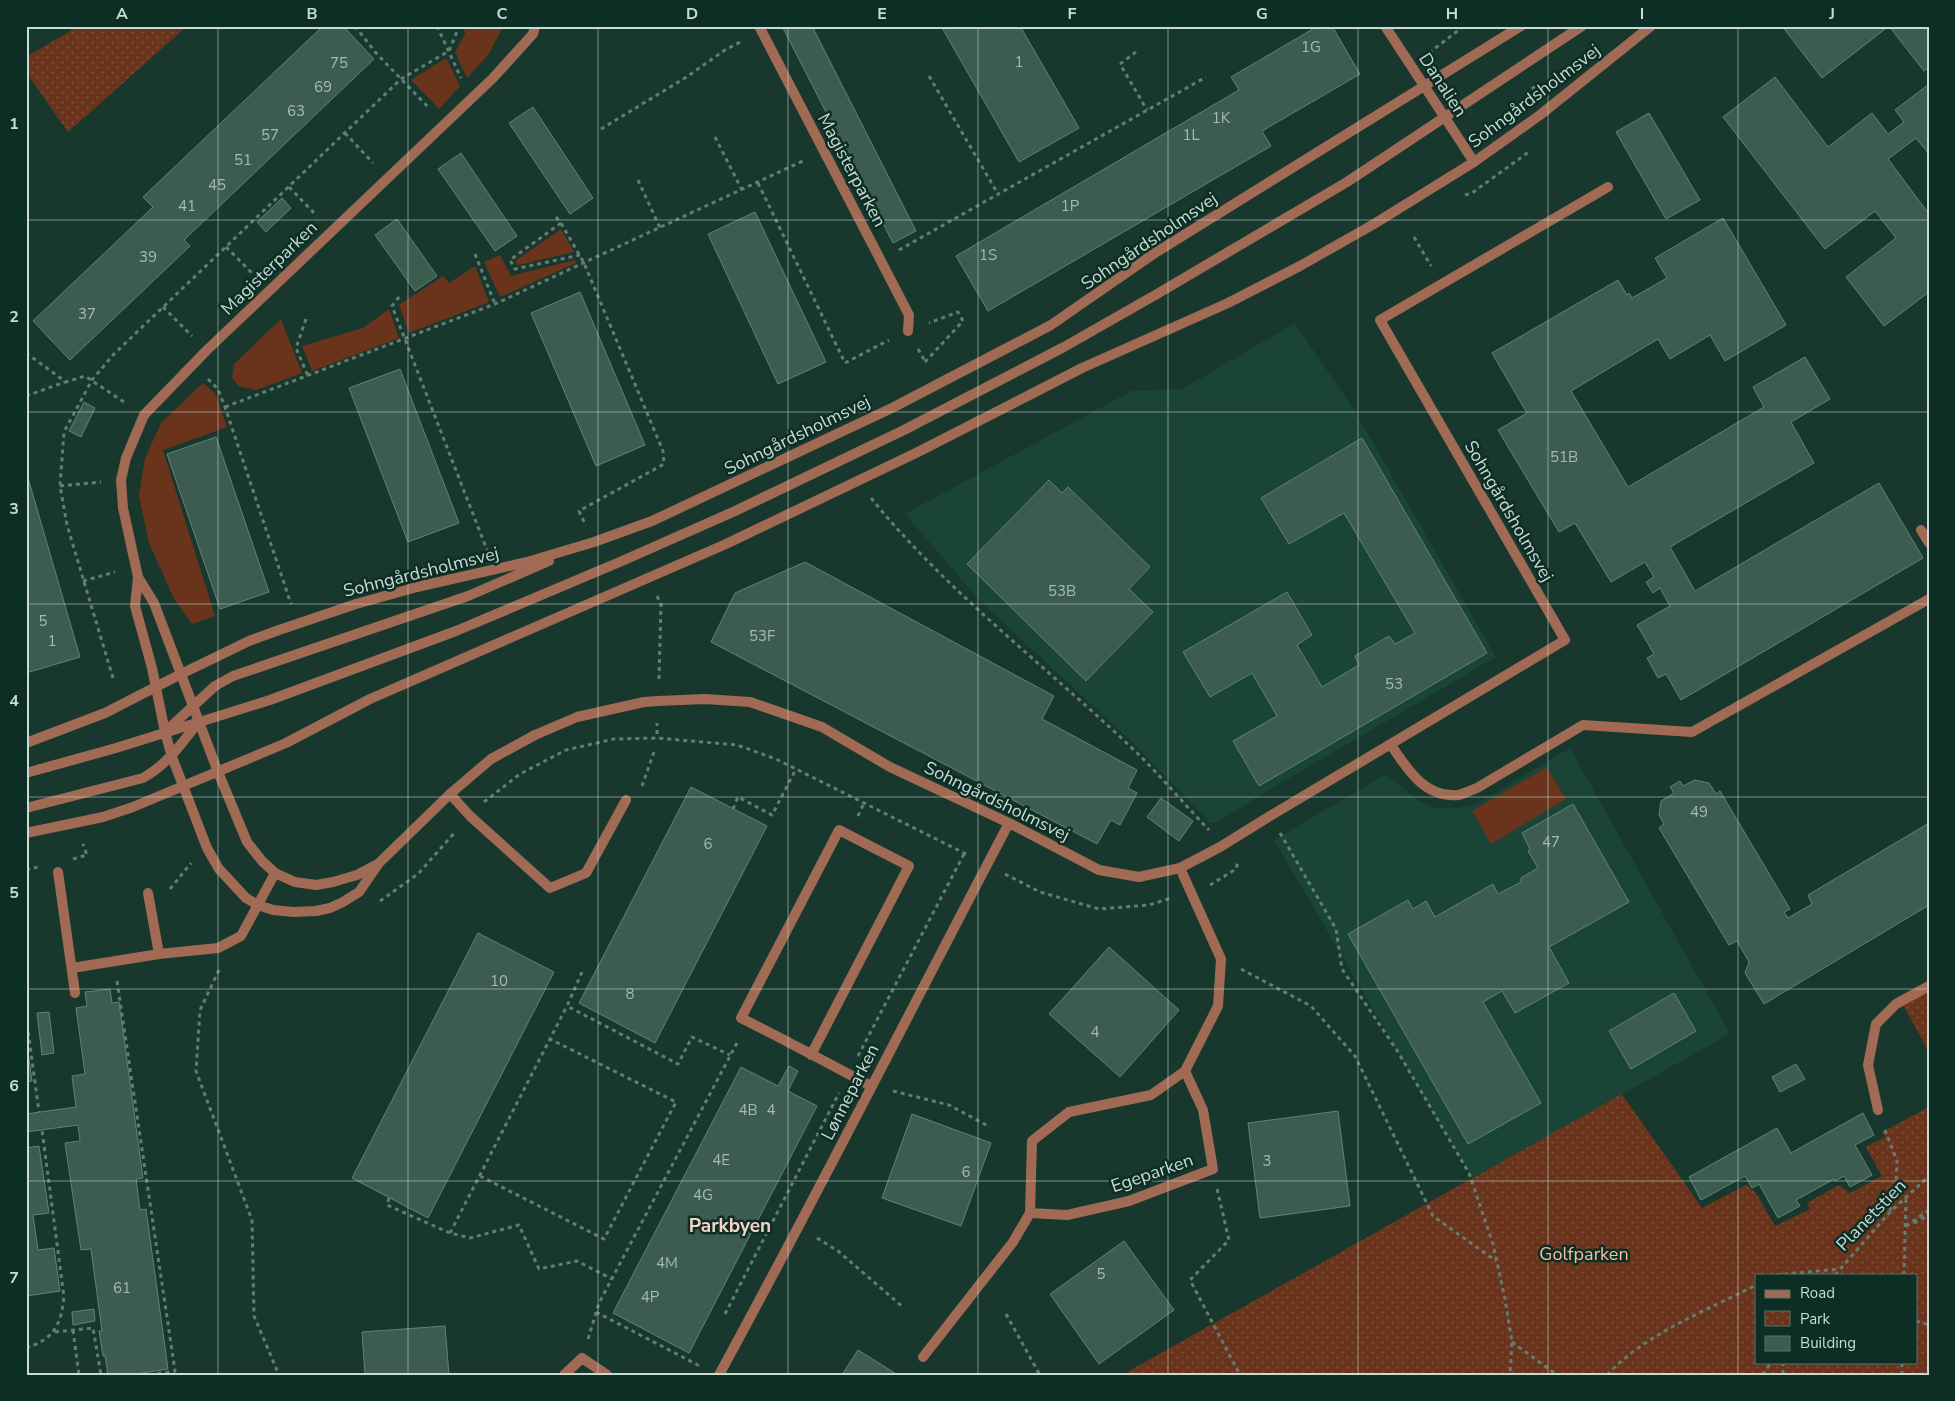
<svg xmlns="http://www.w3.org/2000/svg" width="1955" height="1401" viewBox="0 0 1955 1401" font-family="'Nunito Sans',sans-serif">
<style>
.built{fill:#194436}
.green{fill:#6a341c}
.park{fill:url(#park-dots);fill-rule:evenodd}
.building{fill:#3c5c50;stroke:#618376}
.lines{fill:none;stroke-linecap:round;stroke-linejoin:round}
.path{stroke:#637d73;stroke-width:3;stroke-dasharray:4 4;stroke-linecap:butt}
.service{stroke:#a06a54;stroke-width:10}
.minor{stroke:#a06a54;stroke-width:10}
.tertiary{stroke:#a06a54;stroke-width:10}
.grid{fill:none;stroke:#c9dbd3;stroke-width:1;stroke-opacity:0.55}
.labels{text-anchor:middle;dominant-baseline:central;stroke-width:5;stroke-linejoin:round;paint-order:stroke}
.number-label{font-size:15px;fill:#a6bbb2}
.street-label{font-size:18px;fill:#c9dbd3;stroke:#0d2e24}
.park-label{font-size:18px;fill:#fcb99f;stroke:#0d2e24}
.neighbourhood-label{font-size:19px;font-weight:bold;fill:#f4d4c7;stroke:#0d2e24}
.neatline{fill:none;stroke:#c9dbd3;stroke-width:2}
.grid-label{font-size:16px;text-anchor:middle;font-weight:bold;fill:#c9dbd3}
</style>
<defs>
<pattern id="park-dots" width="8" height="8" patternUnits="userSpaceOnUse" patternTransform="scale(1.25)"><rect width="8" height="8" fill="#6a341c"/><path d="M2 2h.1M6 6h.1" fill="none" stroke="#7e513c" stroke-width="1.8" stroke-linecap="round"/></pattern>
</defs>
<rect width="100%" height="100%" fill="#18382d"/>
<path class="built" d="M 1295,323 L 1354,410 L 1496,657 L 1257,797 L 1217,823 L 1210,823 L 1137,747 L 980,601 L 905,514 L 1131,391 L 1182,389 Z
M 1570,748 L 1730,1034 L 1472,1178 L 1274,840 L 1386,774 L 1419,801 L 1435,808 L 1455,808 L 1475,805 Z"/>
<path class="green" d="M 464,26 L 503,26 L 489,54 L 467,78 L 455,52 L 465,34 Z
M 446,58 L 460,86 L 439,109 L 411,80 Z
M 561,229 L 574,252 L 518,265 L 515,261 Z
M 500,255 L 511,276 L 575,260 L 576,263 L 500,297 L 484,262 Z
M 475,266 L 489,302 L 409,333 L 399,305 L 443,276 L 449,283 Z
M 389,309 L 399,338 L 312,371 L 302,346 L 363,328 Z
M 281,319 L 302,373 L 256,390 L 238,386 L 232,377 L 234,364 Z
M 203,383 L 215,393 L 227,427 L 163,450 L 215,616 L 192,624 L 174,599 L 149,543 L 139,496 L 145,458 L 161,423 Z
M 1547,767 L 1566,799 L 1491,844 L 1472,811 Z"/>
<path class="park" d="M 79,26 L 187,26 L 68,132 L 26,72 L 26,57 Z
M 1929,989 L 1929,1052 L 1902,1003 Z
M 1622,1094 L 1702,1208 L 1746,1185 L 1756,1193 L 1775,1226 L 1810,1209 L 1807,1203 L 1839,1185 L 1850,1193 L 1882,1176 L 1866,1147 L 1885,1137 L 1882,1132 L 1929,1107 L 1929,1375 L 1122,1375 ZM 1756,1275 L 1916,1275 L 1916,1362 L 1756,1362 Z"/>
<path class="building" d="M 323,26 L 343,26 L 374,59 L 184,240 L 190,246 L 70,360 L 33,321 L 153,207 L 143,197 Z
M 782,26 L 812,26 L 916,231 L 893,243 Z
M 941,26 L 1020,26 L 1079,128 L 1019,162 Z
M 1318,26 L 1332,26 L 1360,74 L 1262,131 L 1271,146 L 988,311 L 956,256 L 1239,90 L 1231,77 Z
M 1782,26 L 1929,26 L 1929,68 L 1924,71 L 1889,26 L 1822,78 Z
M 1775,77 L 1828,147 L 1872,113 L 1888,134 L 1904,122 L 1895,110 L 1929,84 L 1929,154 L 1916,138 L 1888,159 L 1929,214 L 1929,292 L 1884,326 L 1846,277 L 1896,238 L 1875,211 L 1825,249 L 1723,117 Z
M 533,107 L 593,198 L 570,214 L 509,123 Z
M 1649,113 L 1700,200 L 1666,219 L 1616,132 Z
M 461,153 L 517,236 L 495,251 L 438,169 Z
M 282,198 L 291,208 L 266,232 L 257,222 Z
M 755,212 L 826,362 L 778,384 L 708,234 Z
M 1723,218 L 1786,325 L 1725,361 L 1710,335 L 1670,359 L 1658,339 L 1571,391 L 1628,487 L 1764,407 L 1753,387 L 1805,357 L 1830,399 L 1791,422 L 1814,463 L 1670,547 L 1695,591 L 1879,483 L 1923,558 L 1681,700 L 1666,674 L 1658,678 L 1647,658 L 1654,654 L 1637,625 L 1670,606 L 1660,588 L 1653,593 L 1646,582 L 1654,577 L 1645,562 L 1611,582 L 1575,523 L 1559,532 L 1498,430 L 1527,413 L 1492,353 L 1618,280 L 1627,295 L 1629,293 L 1632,298 L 1667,278 L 1655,258 Z
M 397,219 L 437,276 L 415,291 L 375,235 Z
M 580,292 L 645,445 L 596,466 L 531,313 Z
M 400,369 L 459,523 L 408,542 L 349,388 Z
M 84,402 L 95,408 L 81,437 L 69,431 Z
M 216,437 L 269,592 L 220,609 L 167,454 Z
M 1362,438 L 1487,653 L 1259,786 L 1233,741 L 1277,716 L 1252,673 L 1210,697 L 1183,652 L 1287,592 L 1312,635 L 1297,645 L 1322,687 L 1359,665 L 1355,656 L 1389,636 L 1395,644 L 1415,633 L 1344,513 L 1289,544 L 1261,498 Z
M 26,471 L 80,657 L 26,673 Z
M 1049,480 L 1062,493 L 1068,487 L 1150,567 L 1129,589 L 1153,612 L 1086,681 L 967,564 Z
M 805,562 L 1054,696 L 1042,719 L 1137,770 L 1128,788 L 1137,793 L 1120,825 L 1111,820 L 1097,844 L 711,642 L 735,593 Z
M 1695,780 L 1709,783 L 1716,794 L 1720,791 L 1790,909 L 1784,912 L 1788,918 L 1812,904 L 1808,895 L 1929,823 L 1929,905 L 1764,1004 L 1745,973 L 1749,962 L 1737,941 L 1729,945 L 1659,828 L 1664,824 L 1659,815 L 1661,801 L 1674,793 L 1670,787 L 1680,781 L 1683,786 Z
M 691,787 L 767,826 L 655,1043 L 579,1003 Z
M 1161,798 L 1193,821 L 1179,841 L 1147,817 Z
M 1573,804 L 1629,902 L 1549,947 L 1569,983 L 1515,1013 L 1502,991 L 1483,1002 L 1541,1103 L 1468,1144 L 1348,934 L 1408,900 L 1413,909 L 1426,901 L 1435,917 L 1493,884 L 1498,894 L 1521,882 L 1521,878 L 1538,868 L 1528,851 L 1530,849 L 1522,833 Z
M 478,933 L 554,972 L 428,1218 L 352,1178 Z
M 1109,947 L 1179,1010 L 1120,1077 L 1049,1014 Z
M 110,989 L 112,1003 L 119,1002 L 143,1178 L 136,1179 L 140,1210 L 146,1209 L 168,1369 L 129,1375 L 108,1375 L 105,1356 L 103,1356 L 99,1331 L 102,1331 L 91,1249 L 81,1250 L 65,1143 L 80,1141 L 78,1125 L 26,1132 L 26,1114 L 76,1107 L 72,1076 L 85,1074 L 76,1008 L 87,1006 L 85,992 Z
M 1674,993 L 1696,1031 L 1631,1069 L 1609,1031 Z
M 49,1012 L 54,1053 L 42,1055 L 37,1013 Z
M 26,1037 L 32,1081 L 26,1082 Z
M 1796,1064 L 1805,1079 L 1780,1092 L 1772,1077 Z
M 789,1066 L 798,1071 L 788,1091 L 817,1106 L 689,1353 L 613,1313 L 741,1067 L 778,1086 Z
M 1338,1111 L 1350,1206 L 1260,1218 L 1248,1123 Z
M 1863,1113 L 1874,1135 L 1855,1145 L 1872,1175 L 1850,1187 L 1844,1176 L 1835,1181 L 1834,1179 L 1796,1200 L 1800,1206 L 1778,1218 L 1759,1184 L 1752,1188 L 1745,1176 L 1701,1200 L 1689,1177 L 1777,1128 L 1791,1153 Z
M 912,1114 L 991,1143 L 961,1226 L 882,1198 Z
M 39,1146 L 49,1213 L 33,1215 L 38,1250 L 54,1248 L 60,1291 L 26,1296 L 26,1148 Z
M 1124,1241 L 1174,1310 L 1099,1364 L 1050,1294 Z
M 94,1309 L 95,1321 L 73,1325 L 72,1312 Z
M 445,1326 L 449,1375 L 365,1375 L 362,1332 Z
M 858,1350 L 898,1375 L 842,1375 Z"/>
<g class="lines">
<path class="path" d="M 355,26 L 376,53 L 430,109
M 437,26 L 461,78
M 1136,52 L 1120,64 L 1147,110
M 1429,53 L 1464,26
M 929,76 L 998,194
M 1525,93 L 1536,86
M 601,129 L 685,78 L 725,50 L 742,41
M 345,133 L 373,163
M 715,137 L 742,190
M 638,180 L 660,228
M 758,183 L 845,363 L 889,340
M 289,187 L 317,216
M 1465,195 L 1472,193 L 1530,151
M 556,217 L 561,223 L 584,263 L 663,451 L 664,464 L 579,511 L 585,524
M 561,223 L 510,260 L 515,269 L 580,255
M 1414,237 L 1431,266
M 226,247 L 255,276
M 899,250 L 1206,77
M 475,254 L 495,304
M 399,297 L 392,306 L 487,550
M 163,307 L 192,336
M 306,319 L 296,348 L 308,376
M 918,349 L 926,363
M 26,353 L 66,382 L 85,376 L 127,404
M 925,362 L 963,321 L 958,312 L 929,323
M 208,379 L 218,389 L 225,407 L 291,604
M 26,396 L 65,382
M 225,407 L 495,304 L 805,160
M 60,486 L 101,482
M 871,498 C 948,593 1046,666 1134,750 C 1160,775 1184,804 1209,830
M 83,581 L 115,572
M 657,596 L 661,604 L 659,679
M 113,678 L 67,525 L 60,486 L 64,432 L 92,380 L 113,355 L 401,79 L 449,51 L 458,29 L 457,26
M 657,734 L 657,723
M 642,786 L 655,749
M 484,802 L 520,774 L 566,750 L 614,739 L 657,738 L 737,745 L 776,759 L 968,855
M 733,809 L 738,797 L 772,815 L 796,769
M 858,816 L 864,803
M 1280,833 L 1336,929 L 1342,969 L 1398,1052 L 1469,1173 L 1493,1244 L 1505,1299 L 1512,1342 L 1510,1375
M 73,859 L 87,855 L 83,844
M 26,870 L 38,867
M 1005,874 L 1040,892 L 1099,909 L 1149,905 L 1171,898
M 1210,885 L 1236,869 L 1238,861
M 170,889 L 191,863
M 380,901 L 418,874 L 456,831
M 1241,969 L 1311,1006 L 1355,1056 L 1433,1216 L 1496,1261
M 219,970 L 200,1010 L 196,1071 L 252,1220 L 254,1316 L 279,1375
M 582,972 L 567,1006 L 678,1064 L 692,1037 L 730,1055
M 117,981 L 175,1371 L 149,1375
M 26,1016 L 39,1112
M 858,1056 L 964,854
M 893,1091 L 949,1105 L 990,1127
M 1885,1130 L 1897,1161 L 1896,1184 L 1890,1211
M 480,1176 L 604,1239 L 676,1102 L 550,1039
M 1217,1189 L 1229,1240 L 1190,1280 L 1240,1375
M 389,1198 L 387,1205 L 450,1233 L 470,1238 L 519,1225 L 539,1269 L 577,1261 L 612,1279
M 1914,1223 L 1929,1215
M 1906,1226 L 1929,1210
M 450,1233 L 567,1006
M 817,1238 L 838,1251 L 904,1308
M 1776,1275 L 1839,1269
M 1835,1275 L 1890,1212 L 1929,1176
M 1904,1275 L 1906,1199
M 596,1312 L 698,1365 L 699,1364
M 725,1314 L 839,1093
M 1006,1314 L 1040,1375
M 1916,1321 L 1929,1325
M 73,1330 L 79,1375
M 55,1332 L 93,1328 L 101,1375
M 588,1339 L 599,1303 L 738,1041
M 1512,1342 L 1557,1375
M 26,1348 C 54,1339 61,1325 64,1297 L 42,1130
M 1783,1362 L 1783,1375
M 26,1368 L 28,1375
M 1607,1375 C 1646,1333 1706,1311 1756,1285
M 1763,1375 L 1771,1362
M 1902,1375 L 1902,1362"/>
<path class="service" d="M 1921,530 L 1929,543
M 1391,745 C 1407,769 1425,798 1458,795 C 1464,794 1471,790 1477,788 L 1583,725 L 1692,732 L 1929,599
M 26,773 L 116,748 L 270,700 L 456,631 L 622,561 L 733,512 L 904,430 L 1064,347 L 1157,294 L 1347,182 L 1582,26
M 450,794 L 470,816 L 550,888 L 586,873 L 626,800
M 58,872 L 75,993
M 148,893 L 159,954
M 72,968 L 159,954 L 218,948 L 241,936 L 275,873
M 811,1055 L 909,866 L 839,830 L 741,1018 C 785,1040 828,1063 871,1086"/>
<path class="minor" d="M 759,26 L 909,315 L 908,331
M 1385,26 L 1474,162
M 138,577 L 135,606 L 152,668 L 165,732 L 172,757 L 207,848 L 219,869 L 246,898 L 258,905 L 273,910 L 293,912 L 316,911 L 330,908 L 343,902 L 359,892 L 379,863 L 450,794 L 491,759 L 535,735 L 577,717 L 644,702 L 658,701 L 705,699 L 750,702 L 822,727 L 890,767 L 1009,823 L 1099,870 L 1139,877 L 1180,868 L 1220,847 L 1270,816 L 1565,640 L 1380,320 L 1608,187
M 376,865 L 357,875 L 333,882 L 316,885 L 295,882 L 275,873 L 262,861 L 247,842 L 218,772 L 154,603 L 138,577 L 123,508 L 121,480 L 126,458 L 144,415 L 207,350 L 493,78 L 533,34 L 535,26
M 1180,868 L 1221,959 L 1218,1006 L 1185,1071 L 1203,1110 L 1213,1169 L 1129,1201 L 1067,1215 L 1030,1213 L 1032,1141 L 1069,1112 L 1151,1095 L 1185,1071
M 1878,1110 L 1868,1065 L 1876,1024 L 1896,1004 L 1929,986
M 923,1357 L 1013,1242 L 1030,1213
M 564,1375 L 582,1358 L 607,1375
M 719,1375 C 819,1192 912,1007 1009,823"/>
<path class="tertiary" d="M 165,732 L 215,686 L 233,676 L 468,596 L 549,561
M 26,743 L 105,713 L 181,674 L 249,641 L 279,630 L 356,604 L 417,587 L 527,562 L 594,542 L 652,521 L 894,407 L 1051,325 L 1155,253 L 1521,26
M 26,808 L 143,778 C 168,764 182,743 199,721
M 26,833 L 103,817 L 133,807 L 286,743 L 370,699 L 726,544 L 918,452 L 1082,368 L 1228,303 L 1300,266 L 1374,224 L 1474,162 L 1540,115 L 1651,26"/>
</g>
<path class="grid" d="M 218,26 L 218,1375M 408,26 L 408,1375M 598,26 L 598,1375M 788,26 L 788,1375M 978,26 L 978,1375M 1168,26 L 1168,1375M 1358,26 L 1358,1375M 1548,26 L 1548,1375M 1738,26 L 1738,1375M 26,220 L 1929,220M 26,412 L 1929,412M 26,604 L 1929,604M 26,797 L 1929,797M 26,989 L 1929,989M 26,1181 L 1929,1181"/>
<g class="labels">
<g class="number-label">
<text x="1311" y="47">1G</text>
<text x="1019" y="62">1</text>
<text x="339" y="63">75</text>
<text x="323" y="87">69</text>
<text x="296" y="111">63</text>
<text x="1221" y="118">1K</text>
<text x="270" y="135">57</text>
<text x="1191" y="135">1L</text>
<text x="243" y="160">51</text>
<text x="217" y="185">45</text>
<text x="187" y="206">41</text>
<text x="1070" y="206">1P</text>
<text x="988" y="255">1S</text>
<text x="148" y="257">39</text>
<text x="87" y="314">37</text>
<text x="1564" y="457">51B</text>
<text x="1062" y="591">53B</text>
<text x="43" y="621">5</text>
<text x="762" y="636">53F</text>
<text x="52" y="641">1</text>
<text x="1394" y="684">53</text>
<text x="1699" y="812">49</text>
<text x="1551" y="842">47</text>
<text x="708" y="844">6</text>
<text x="499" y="981">10</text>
<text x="630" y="994">8</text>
<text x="1095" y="1032">4</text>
<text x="748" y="1110">4B</text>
<text x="771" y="1110">4</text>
<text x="721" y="1160">4E</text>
<text x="1267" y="1161">3</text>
<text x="966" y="1172">6</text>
<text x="703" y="1195">4G</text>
<text x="667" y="1263">4M</text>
<text x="1101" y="1274">5</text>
<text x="122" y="1288">61</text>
<text x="650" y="1297">4P</text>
</g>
<g class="street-label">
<text transform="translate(1443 85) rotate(57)">Danalien</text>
<text transform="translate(1534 96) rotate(-37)">Sohngårdsholmsvej</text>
<text transform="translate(852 170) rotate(62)">Magisterparken</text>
<text transform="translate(1149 241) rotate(-34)">Sohngårdsholmsvej</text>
<text transform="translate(269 268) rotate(-44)">Magisterparken</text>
<text transform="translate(797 435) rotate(-26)">Sohngårdsholmsvej</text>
<text transform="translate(1509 511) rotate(60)">Sohngårdsholmsvej</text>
<text transform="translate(421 572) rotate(-14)">Sohngårdsholmsvej</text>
<text transform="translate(997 801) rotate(26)">Sohngårdsholmsvej</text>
<text transform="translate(850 1092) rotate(-63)">Lønneparken</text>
<text transform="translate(1152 1173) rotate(-19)">Egeparken</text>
<text transform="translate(1871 1215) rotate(-46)">Planetstien</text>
</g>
<g class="park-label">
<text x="1584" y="1254">Golfparken</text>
</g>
<g class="neighbourhood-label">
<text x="730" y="1226">Parkbyen</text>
</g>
</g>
<rect width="1955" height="1401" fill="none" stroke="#0d2e24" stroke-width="55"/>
<rect x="1755" y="1274" width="162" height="90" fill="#0d2e24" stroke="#58736a"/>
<rect x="1765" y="1290" width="25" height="8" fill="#a06a54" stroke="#58736a"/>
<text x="1800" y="1298" font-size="15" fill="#c9dbd3">Road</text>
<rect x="1765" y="1311" width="25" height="15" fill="url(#park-dots)" stroke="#58736a"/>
<text x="1800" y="1324" font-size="15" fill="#c9dbd3">Park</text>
<rect x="1765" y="1336" width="25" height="15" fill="#3c5c50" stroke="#58736a"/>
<text x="1800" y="1348" font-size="15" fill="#c9dbd3">Building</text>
<rect x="28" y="28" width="1900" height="1346" class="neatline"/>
<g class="grid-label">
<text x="122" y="19">A</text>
<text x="312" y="19">B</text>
<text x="502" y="19">C</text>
<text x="692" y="19">D</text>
<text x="882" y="19">E</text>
<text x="1072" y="19">F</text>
<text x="1262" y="19">G</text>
<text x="1452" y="19">H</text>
<text x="1642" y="19">I</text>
<text x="1832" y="19">J</text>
<text x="14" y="129">1</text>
<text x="14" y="322">2</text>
<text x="14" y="514">3</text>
<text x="14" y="706">4</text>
<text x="14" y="898">5</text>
<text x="14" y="1091">6</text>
<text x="14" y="1283">7</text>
</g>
</svg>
